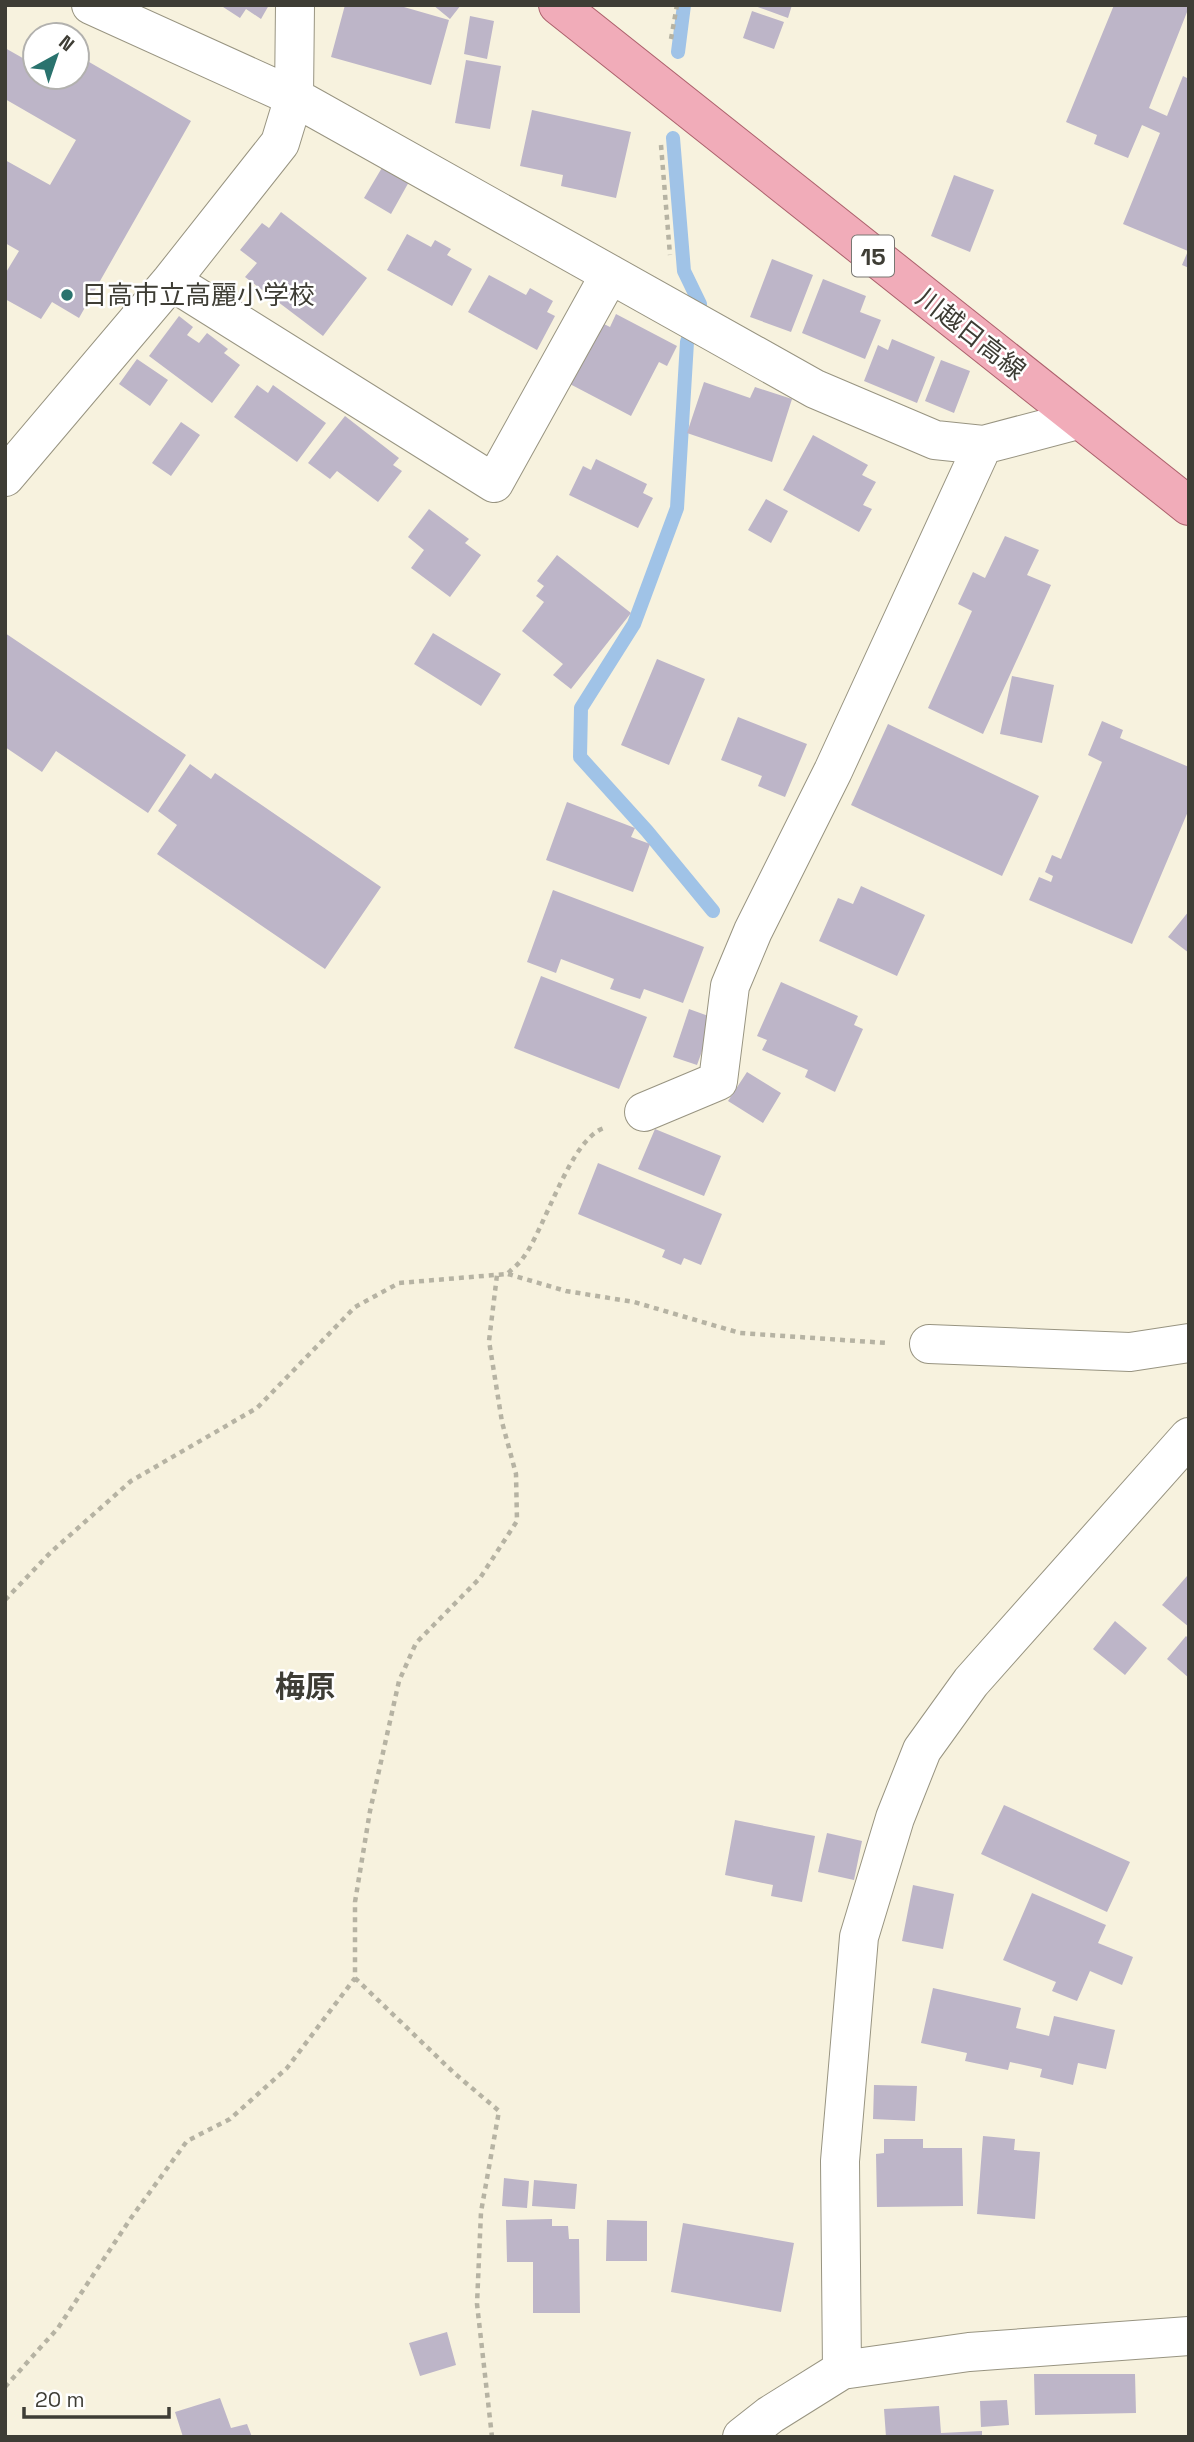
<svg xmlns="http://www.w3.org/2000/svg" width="1194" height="2442" viewBox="0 0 1194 2442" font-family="'Space Grotesk','Noto Sans JP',sans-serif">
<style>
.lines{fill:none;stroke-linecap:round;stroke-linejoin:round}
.stream{stroke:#a0c3e7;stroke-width:14}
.building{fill:#bdb5c8}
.minor-casing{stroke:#989481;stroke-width:40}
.major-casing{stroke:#ac616c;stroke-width:40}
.path{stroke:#b6b3a3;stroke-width:4.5;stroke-dasharray:5 5;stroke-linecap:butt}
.minor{stroke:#fff;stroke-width:38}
.major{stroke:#f1acb9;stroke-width:38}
.poi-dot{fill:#2a736e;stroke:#fff;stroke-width:2.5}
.labels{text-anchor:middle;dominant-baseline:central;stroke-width:5;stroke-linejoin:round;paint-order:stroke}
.shield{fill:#fff;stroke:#787772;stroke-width:2}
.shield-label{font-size:24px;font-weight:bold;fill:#3e3d35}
.poi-label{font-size:26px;fill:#3e3d35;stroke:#fff;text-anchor:start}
.street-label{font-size:26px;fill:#3e3d35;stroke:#fff}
.quarter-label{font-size:30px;font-weight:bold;fill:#3e3d35;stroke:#fff}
</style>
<rect width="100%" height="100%" fill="#f7f2de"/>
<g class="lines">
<path class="stream" d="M 678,52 L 684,5
M 673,138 L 684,271 L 700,304 L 687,342 L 677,508 L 634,624 L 581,708 L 580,757 L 647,831 L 713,911"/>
</g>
<path class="building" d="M 220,5 L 269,5 L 261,19 L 246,9 L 240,18 Z
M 345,5 L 397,5 L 449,20 L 431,85 L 331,57 Z
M 433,5 L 461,5 L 450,19 Z
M 752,5 L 792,5 L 788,18 Z
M 1114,5 L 1189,7 L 1149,108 L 1167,116 L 1183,76 L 1189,79 L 1189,268 L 1182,265 L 1188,251 L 1123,224 L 1160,133 L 1142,125 L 1128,158 L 1094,144 L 1097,135 L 1066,122 Z
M 752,11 L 784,22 L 774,49 L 743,38 Z
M 470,16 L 494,21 L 487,59 L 464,54 Z
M 5,48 L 35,65 L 35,77 L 77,77 L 77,55 L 191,121 L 79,318 L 52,302 L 41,319 L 5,299 L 5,274 L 19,251 L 5,243 L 5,160 L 50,185 L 76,140 L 5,99 Z
M 466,60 L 501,66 L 490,129 L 455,123 Z
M 532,110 L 631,132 L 616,198 L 561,186 L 563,175 L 520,166 Z
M 383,166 L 410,180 L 391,214 L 364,198 Z
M 954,175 L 994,190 L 970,252 L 931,236 Z
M 281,212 L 367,278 L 323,336 L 245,277 L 257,263 L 240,250 L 262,223 L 269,228 Z
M 407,234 L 431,247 L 435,240 L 451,249 L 447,255 L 472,269 L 452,306 L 387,270 Z
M 772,259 L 813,275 L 791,332 L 750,317 Z
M 489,275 L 526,295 L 530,288 L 553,301 L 547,312 L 555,316 L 537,350 L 468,312 Z
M 823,279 L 866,296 L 860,312 L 881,320 L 865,359 L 802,333 Z
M 616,314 L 677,346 L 667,366 L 659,362 L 631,416 L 568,383 L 600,322 L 610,327 Z
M 179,316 L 193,327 L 187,335 L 199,343 L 207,333 L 228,349 L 224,353 L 240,365 L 212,403 L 149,356 Z
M 892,339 L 935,357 L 917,403 L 864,381 L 878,345 L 888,350 Z
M 137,359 L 168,380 L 150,406 L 119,384 Z
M 941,360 L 970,371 L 954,413 L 925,401 Z
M 704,382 L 750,398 L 755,387 L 792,399 L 772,462 L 687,433 Z
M 257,385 L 268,393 L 273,385 L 326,423 L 297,462 L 234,417 Z
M 345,416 L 399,458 L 393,465 L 402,471 L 378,502 L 337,471 L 330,479 L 308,463 Z
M 181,422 L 200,435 L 171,476 L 152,463 Z
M 813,435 L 868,465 L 862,475 L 876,482 L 863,505 L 872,509 L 859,532 L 783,490 Z
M 596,459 L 647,484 L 643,493 L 653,498 L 638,528 L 569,495 L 583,466 L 591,470 Z
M 766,499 L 788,511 L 771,543 L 748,530 Z
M 429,509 L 469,539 L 465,543 L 481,555 L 450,597 L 411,568 L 424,550 L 408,537 Z
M 1005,536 L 1039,550 L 1027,575 L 1051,585 L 983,734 L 928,708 L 972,611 L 958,604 L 973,572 L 985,578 Z
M 557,555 L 631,613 L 571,689 L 553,675 L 563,664 L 522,631 L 544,602 L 536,596 L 544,586 L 537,581 Z
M 5,633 L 186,755 L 148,813 L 56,751 L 42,772 L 5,747 Z
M 433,633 L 501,674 L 481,706 L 414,664 Z
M 657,659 L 705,679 L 669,765 L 621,745 Z
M 1012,676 L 1054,685 L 1042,743 L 1000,734 Z
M 738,717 L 807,744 L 785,797 L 758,786 L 762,776 L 721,760 Z
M 1102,721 L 1123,730 L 1120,738 L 1189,767 L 1189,809 L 1132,944 L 1029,900 L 1039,877 L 1051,882 L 1053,876 L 1045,872 L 1052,855 L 1061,859 L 1102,762 L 1088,755 Z
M 888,724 L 1039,796 L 1002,876 L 851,805 Z
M 190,764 L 211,779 L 215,773 L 381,887 L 325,969 L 157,854 L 177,825 L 158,811 Z
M 567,802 L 635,828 L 631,837 L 650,844 L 633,892 L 546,860 Z
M 861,886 L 925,915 L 897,976 L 819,941 L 838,898 L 853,904 Z
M 553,890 L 704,947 L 683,1003 L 644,989 L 640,999 L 610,989 L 614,979 L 561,959 L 556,973 L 527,962 Z
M 1189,911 L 1189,953 L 1168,937 Z
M 541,976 L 647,1017 L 619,1089 L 514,1048 Z
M 781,982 L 858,1016 L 854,1025 L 863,1029 L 835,1092 L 805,1077 L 808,1070 L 762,1050 L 767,1040 L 757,1036 Z
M 689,1009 L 714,1018 L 697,1065 L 673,1057 Z
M 747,1072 L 781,1093 L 763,1123 L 728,1101 Z
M 655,1129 L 721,1156 L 704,1196 L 638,1169 Z
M 598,1163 L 722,1214 L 701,1265 L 684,1258 L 681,1265 L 662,1257 L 665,1250 L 578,1214 Z
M 1187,1576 L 1189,1578 L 1189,1627 L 1162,1605 Z
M 1115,1621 L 1147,1648 L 1125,1675 L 1093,1649 Z
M 1186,1636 L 1189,1639 L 1189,1678 L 1167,1659 Z
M 1004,1805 L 1130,1862 L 1107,1912 L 981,1854 Z
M 735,1820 L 815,1836 L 802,1902 L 771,1896 L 773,1885 L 725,1875 Z
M 827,1833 L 862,1841 L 854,1880 L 818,1872 Z
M 913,1885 L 954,1894 L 943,1949 L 902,1941 Z
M 1032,1893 L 1106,1925 L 1098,1943 L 1133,1957 L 1122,1985 L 1090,1971 L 1077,2001 L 1052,1991 L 1056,1982 L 1003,1960 Z
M 933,1988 L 1021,2008 L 1016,2028 L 1049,2036 L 1054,2016 L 1115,2030 L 1106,2069 L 1078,2063 L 1073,2085 L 1040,2077 L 1042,2069 L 1010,2062 L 1008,2070 L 965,2061 L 967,2053 L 921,2043 Z
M 874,2085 L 917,2086 L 915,2121 L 873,2119 Z
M 983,2136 L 1015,2139 L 1014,2150 L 1040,2152 L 1035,2219 L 977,2214 Z
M 884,2139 L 923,2139 L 923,2148 L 962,2148 L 963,2206 L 877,2207 L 876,2154 L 884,2153 Z
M 504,2178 L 529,2181 L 527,2208 L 502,2206 Z
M 534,2180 L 577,2184 L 575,2209 L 532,2206 Z
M 552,2219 L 552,2226 L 568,2226 L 569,2239 L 579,2239 L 580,2313 L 533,2313 L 533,2262 L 507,2262 L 506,2220 Z
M 607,2220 L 647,2221 L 647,2261 L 606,2261 Z
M 683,2223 L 794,2243 L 781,2312 L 671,2292 Z
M 447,2332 L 456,2365 L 420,2376 L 409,2343 Z
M 1034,2374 L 1135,2374 L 1136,2413 L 1035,2415 Z
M 220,2398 L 231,2428 L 247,2424 L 252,2437 L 183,2437 L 175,2412 Z
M 1007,2400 L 1009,2425 L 981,2427 L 980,2401 Z
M 939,2406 L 941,2433 L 982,2431 L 982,2437 L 886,2437 L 884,2409 Z"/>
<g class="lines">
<defs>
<path id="minor" d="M 91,5 L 294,97 L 815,389 L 935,440 L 983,445 L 1078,420
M 171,281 L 494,483 L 610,274
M 5,477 L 171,281 L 280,143 L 294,97 L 295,5
M 644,1112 L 718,1081 L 730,986 L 753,931 L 833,771 L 983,445
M 929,1344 L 1130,1352 L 1189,1343
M 842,2370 L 840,2161 L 859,1937 L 895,1818 L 922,1750 L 971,1682 L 1189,1437
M 742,2437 L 770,2415 L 842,2370 L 969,2352 L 1189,2336"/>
<path id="major" d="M 558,5 L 1189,506"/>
</defs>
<use href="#minor" class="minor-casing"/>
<use href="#major" class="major-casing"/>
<path class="path" d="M 671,39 L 677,5
M 661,145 L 670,255
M 508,1274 L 566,1291 L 634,1302 L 740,1333 L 887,1343
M 5,1600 L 51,1552 L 131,1481 L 257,1408 L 355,1307 L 399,1283 L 507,1274 C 512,1269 519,1264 523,1258 C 545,1229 570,1139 604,1128
M 355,1978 L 453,2072 L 499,2111 L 481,2212 L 477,2304 L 492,2437
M 5,2387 L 58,2328 L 131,2218 L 187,2141 L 230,2119 L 287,2068 L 355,1978 L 355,1902 L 370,1811 L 399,1681 L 416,1643 L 480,1578 L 517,1521 L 516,1474 L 502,1422 L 489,1341 L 497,1275"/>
<use href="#minor" class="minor"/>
<use href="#major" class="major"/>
</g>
<circle class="poi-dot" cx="67" cy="295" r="7"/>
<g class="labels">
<rect class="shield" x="852" y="235.5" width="42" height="41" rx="5"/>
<g class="shield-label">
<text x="873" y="256">15</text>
</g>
<g class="poi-label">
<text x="81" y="295">日高市立高麗小学校</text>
</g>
<g class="street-label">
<text transform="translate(971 334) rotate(38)">川越日高線</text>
</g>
<g class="quarter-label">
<text x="305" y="1686">梅原</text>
</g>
</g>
<rect width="1194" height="2442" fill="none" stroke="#3e3d35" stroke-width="14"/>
<g transform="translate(56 56) rotate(40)"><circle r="33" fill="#ffffff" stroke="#b2b1ae" stroke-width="2"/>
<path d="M0-5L12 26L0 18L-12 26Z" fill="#2a736e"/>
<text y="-10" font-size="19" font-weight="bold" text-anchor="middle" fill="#3e3d35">N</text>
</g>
<path d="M24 2407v10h145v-10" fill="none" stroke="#3e3d35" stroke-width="3.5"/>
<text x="35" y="2407" font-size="21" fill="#3e3d35" stroke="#ffffff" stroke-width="5" paint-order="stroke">20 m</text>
</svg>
